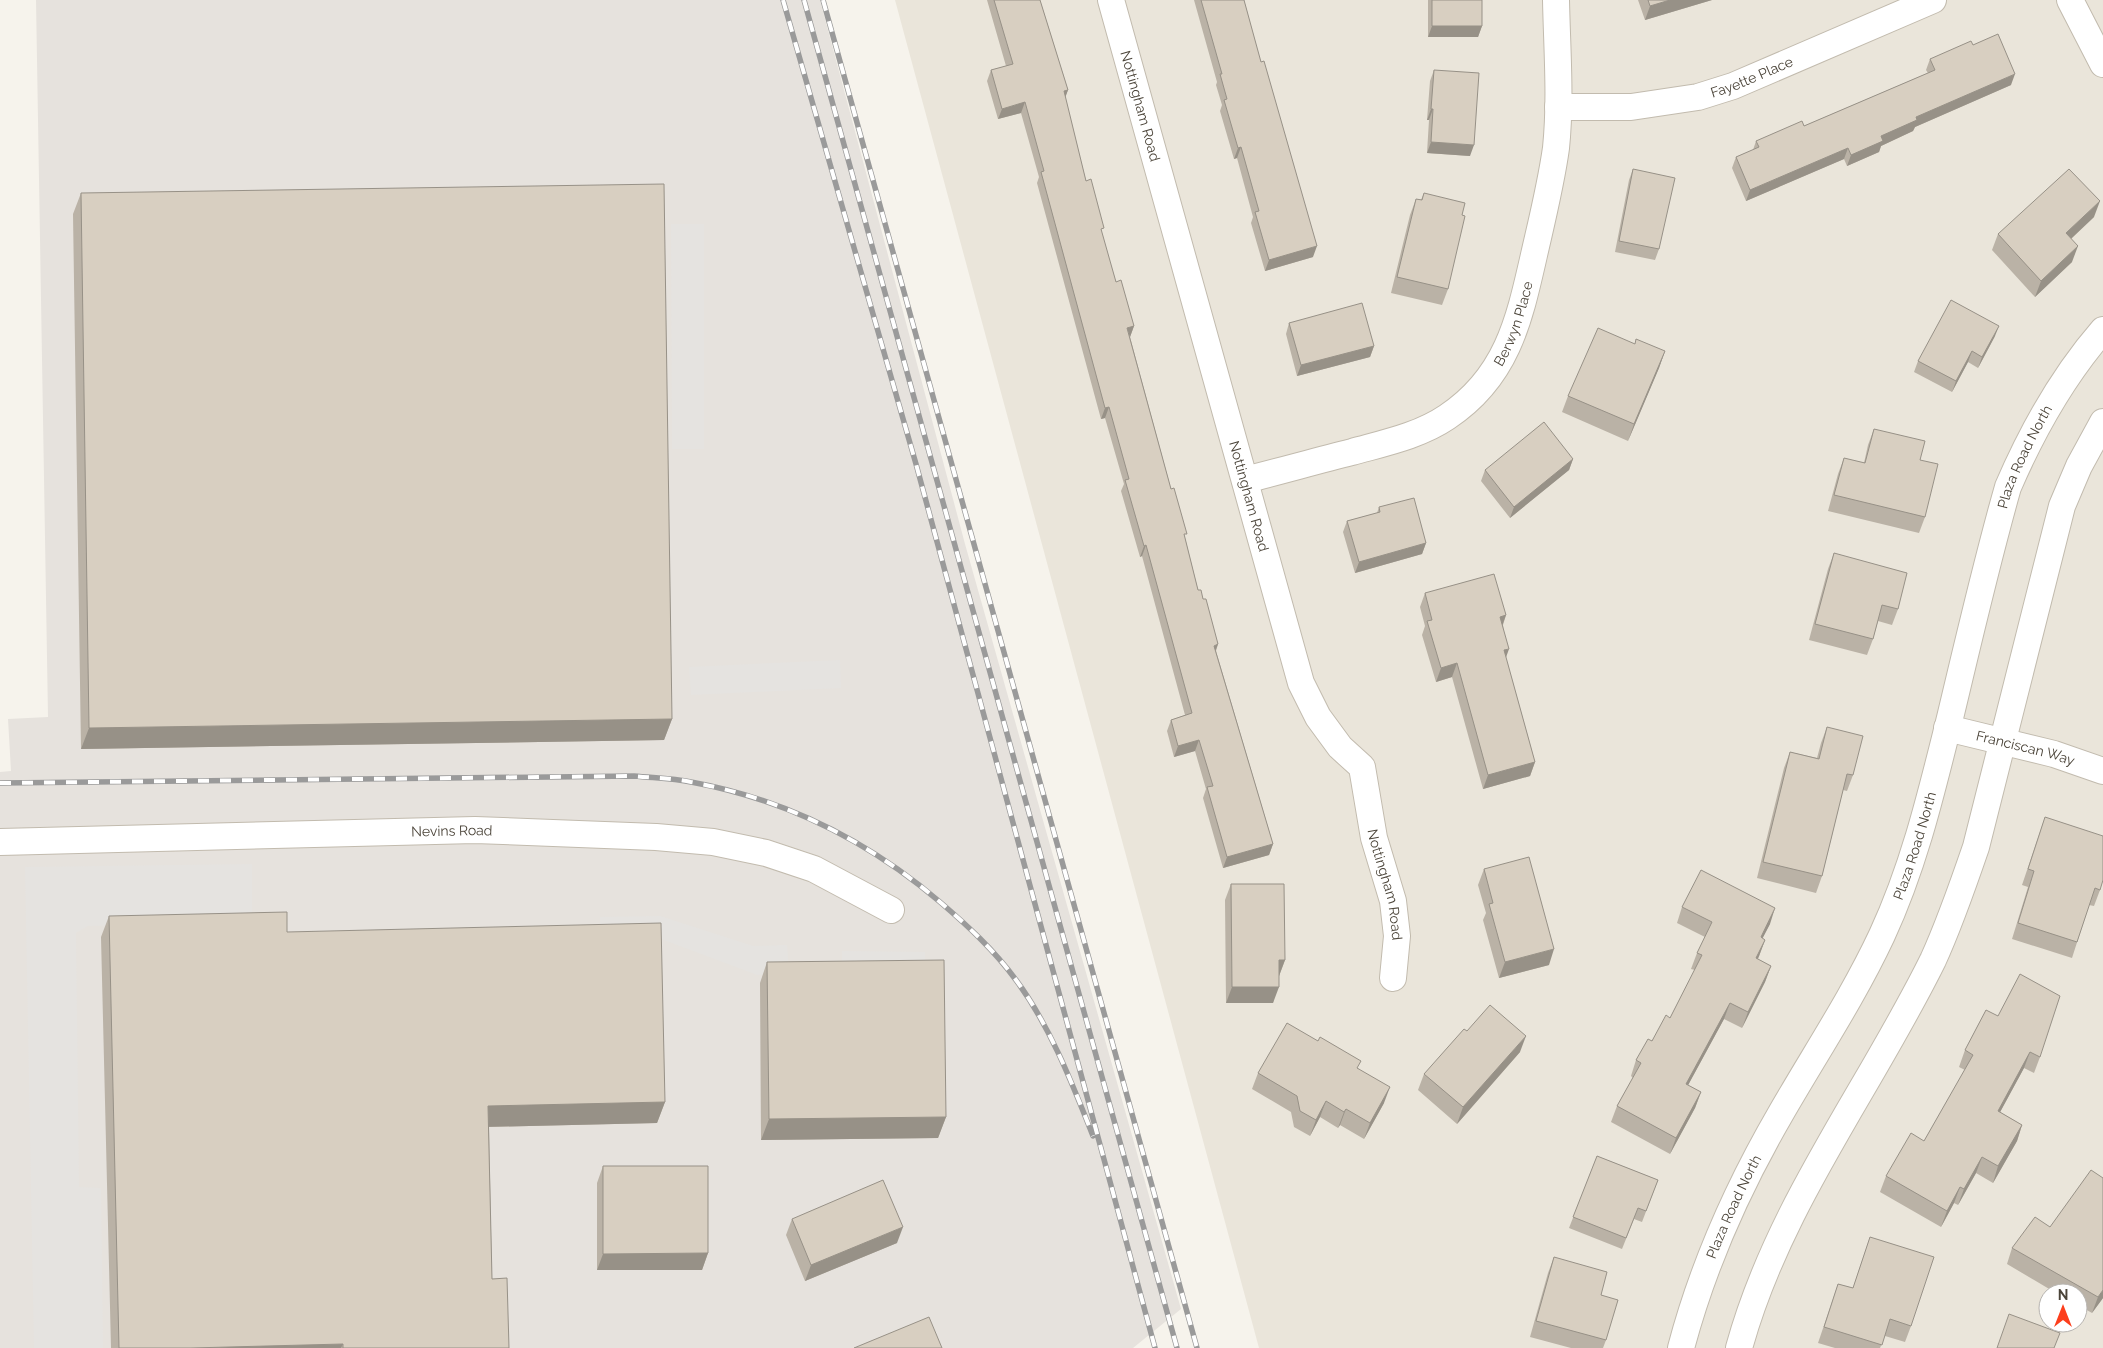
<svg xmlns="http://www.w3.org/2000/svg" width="2103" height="1348" viewBox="0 0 2103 1348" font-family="Raleway,sans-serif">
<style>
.residential{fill:#eae5da;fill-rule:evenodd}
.industrial{fill:#e6e2dd}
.parking{fill:#e5e3e0}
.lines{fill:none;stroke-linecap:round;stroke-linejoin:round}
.minor-casing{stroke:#c2bbae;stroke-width:28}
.minor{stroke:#fff;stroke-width:26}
.rail-casing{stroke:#9a9a9a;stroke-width:5.5}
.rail{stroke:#fff;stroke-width:4;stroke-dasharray:11;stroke-linecap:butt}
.wall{fill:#bab2a6}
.shaded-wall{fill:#979187}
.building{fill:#d8cfc1;stroke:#979187}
.labels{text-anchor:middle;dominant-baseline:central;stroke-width:4;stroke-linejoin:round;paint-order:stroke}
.street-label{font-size:14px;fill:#4b4439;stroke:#fff}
</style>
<rect width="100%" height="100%" fill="#f6f3ec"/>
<path class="residential" d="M 895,0 L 2103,0 L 2103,1348 L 1259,1348 ZM 2048,1293 L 2078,1293 L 2078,1323 L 2048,1323 Z"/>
<path class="industrial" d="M 36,0 L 820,0 L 965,544 L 1181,1309 L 1133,1348 L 0,1348 L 0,772 L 11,771 L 8,719 L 48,717 Z"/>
<path class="parking" d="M 671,224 L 704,224 L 704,449 L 672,449 Z
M 840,660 L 841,688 L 691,695 L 689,667 Z
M 252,864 L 252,923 L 88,926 L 76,933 L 79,1187 L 101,1188 L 103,1348 L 34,1348 L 25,867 Z
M 660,916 L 753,946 L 787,945 L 789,973 L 757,975 L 661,939 L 600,940 L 600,917 Z
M 842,951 L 925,952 L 925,975 L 842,974 Z"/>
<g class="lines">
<defs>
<g id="minor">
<path id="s1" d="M 1111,0 L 1301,683 L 1318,717 L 1340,747 L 1362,767 L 1374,838 L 1393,901 L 1397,936 L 1393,978"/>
<path d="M 2070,0 L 2103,64"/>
<path id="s2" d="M 1558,107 L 1631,107 L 1698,97 L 1733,86 L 1933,0"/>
<path id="s3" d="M 1245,480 C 1281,471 1316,461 1352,452 C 1384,443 1419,436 1447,417 C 1507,377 1519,321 1534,255 C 1542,220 1551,184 1556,148 C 1561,99 1557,49 1556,0"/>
<path id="s4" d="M 1947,728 L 2054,754 L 2103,771"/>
<path id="s5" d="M 0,842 L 475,830 L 656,837 L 713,842 L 766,853 L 814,869 L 891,910"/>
<path id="s6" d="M 1681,1348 C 1703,1265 1738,1187 1781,1113 C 1815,1054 1853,997 1882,935 C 1914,866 1931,794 1949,722 C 1968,643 1986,564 2008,487 C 2033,429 2062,377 2103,330"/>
<path d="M 1739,1348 C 1778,1206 1869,1090 1933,960 C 1950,923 1963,885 1976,847 L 2062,506 L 2079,466 L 2103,422"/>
</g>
</defs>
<use href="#minor" class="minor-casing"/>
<use href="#minor" class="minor"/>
<defs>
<path id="rail" d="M 783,0 L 916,464 L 1155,1348
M 804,0 L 1177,1348
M 823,0 L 1197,1348
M 0,783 L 634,776 C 653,778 672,778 691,782 C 784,799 867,840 940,902 C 968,926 994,950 1016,980 C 1050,1026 1072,1083 1093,1136"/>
</defs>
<use href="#rail" class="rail-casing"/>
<use href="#rail" class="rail"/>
</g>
<path class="wall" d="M 987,0 L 1040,0 L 1068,90 L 1065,97 L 1086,181 L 1116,282 L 1134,326 L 1130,337 L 1171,489 L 1185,538 L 1198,590 L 1203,599 L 1218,644 L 1216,651 L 1273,844 L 1269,855 L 1223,868 L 1203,798 L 1206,789 L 1195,751 L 1174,757 L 1167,731 L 1171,720 L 1185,715 L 1142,556 L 1140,557 L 1121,491 L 1124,484 L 1105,418 L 1101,419 L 1037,183 L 1039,177 L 1021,113 L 998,119 L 987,81 L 991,70 L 1006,66 Z
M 1194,0 L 1244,0 L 1313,257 L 1265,271 L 1251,223 L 1253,217 L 1237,158 L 1234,159 L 1220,111 L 1222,105 L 1216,85 L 1217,82 Z
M 1428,0 L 1482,0 L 1482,26 L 1478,37 L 1428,37 Z
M 1638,0 L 1712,0 L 1645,20 Z
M 1973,45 L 2011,85 L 1915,127 L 1913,131 L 1881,146 L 1879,152 L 1847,166 L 1844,159 L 1746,201 L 1732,168 L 1736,157 L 1753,150 L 1756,141 L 1804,126 L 1928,73 L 1926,70 L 1930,59 Z
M 1434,70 L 1470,156 L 1427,153 L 1429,120 L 1427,120 L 1430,81 Z
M 1633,169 L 1659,249 L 1655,260 L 1615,252 L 1629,180 Z
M 81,193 L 672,719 L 664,740 L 81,749 L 73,214 Z
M 1424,193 L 1448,289 L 1442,305 L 1391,293 L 1410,215 L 1416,199 L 1421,200 Z
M 2094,217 L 2071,239 L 2072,262 L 2035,297 L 1992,250 L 1998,234 Z
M 1289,323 L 1374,346 L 1370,357 L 1297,376 L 1286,334 Z
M 1995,336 L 1978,368 L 1968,362 L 1952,392 L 1914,372 L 1918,361 Z
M 1665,351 L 1659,368 L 1628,441 L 1562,412 L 1568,396 Z
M 1874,429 L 1920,460 L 1925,517 L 1919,533 L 1828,511 L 1838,474 L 1844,458 L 1864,463 L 1868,445 Z
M 1573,459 L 1569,470 L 1510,518 L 1481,481 L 1485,470 Z
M 1379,507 L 1426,543 L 1422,554 L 1355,573 L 1343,532 L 1347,521 L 1377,513 Z
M 1834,553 L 1898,609 L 1892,625 L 1878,621 L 1873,639 L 1867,655 L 1809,640 L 1828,569 Z
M 1425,593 L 1506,615 L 1503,625 L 1506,658 L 1535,762 L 1530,776 L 1483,789 L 1452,677 L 1436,682 L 1422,635 L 1425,626 L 1420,607 Z
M 1827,727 L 1853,775 L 1847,791 L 1843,790 L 1822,876 L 1816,893 L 1757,878 L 1784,768 L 1790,752 L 1817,758 L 1821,743 Z
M 2045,817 L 2100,890 L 2094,906 L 2089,905 L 2072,958 L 2012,939 L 2028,887 L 2022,885 Z
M 1484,869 L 1549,965 L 1499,978 L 1483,920 L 1486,913 L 1478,885 Z
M 1231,884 L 1285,960 L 1279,976 L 1273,1003 L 1226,1003 L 1225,900 Z
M 1682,907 L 1770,924 L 1762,938 L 1765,940 L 1758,959 L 1771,966 L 1765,982 L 1742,1028 L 1724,1019 L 1688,1085 L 1701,1092 L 1695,1108 L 1670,1154 L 1611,1122 L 1617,1106 L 1633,1078 L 1631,1076 L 1636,1060 L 1670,1018 L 1695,970 L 1691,969 L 1697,953 L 1705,937 L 1677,923 Z
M 109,916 L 287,932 L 665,1102 L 657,1123 L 489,1127 L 492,1279 L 509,1348 L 111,1348 L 101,937 Z
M 767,962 L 946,1117 L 938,1138 L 761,1140 L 760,983 Z
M 1986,1010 L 2040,1057 L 2034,1073 L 2024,1068 L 2000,1112 L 2022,1125 L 2017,1141 L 1993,1183 L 1976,1173 L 1958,1205 L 1954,1203 L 1941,1227 L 1880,1192 L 1886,1176 L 1924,1141 L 1965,1070 L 1959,1067 L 1965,1050 Z
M 1467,1031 L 1520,1052 L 1457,1124 L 1418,1090 L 1424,1074 Z
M 1358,1068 L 1384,1103 L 1364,1139 L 1340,1125 L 1338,1128 L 1320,1117 L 1310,1136 L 1294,1127 L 1291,1112 L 1252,1089 L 1258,1073 Z
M 1597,1156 L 1658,1180 L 1642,1222 L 1634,1219 L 1622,1249 L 1569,1228 Z
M 603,1166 L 708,1253 L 702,1270 L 597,1270 L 597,1183 Z
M 792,1219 L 897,1243 L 805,1281 L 786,1235 Z
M 1870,1237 L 1911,1326 L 1905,1342 L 1885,1336 L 1880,1348 L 1835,1348 L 1818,1343 L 1838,1284 L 1853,1288 Z
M 2012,1248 L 2103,1298 L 2092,1313 L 2078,1305 L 2078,1293 L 2056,1293 L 2007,1264 Z
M 1554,1257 L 1601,1295 L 1606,1340 L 1603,1348 L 1571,1348 L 1530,1337 L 1548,1273 Z"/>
<path class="shaded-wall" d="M 1670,0 L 1712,0 L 1645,20 L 1650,6 Z
M 1432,26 L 1482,26 L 1478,37 L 1428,37 Z
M 2015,74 L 2011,85 L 1915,127 L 1913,131 L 1881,146 L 1879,152 L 1847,166 L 1851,155 L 1881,136 L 1916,117 Z
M 1068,90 L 1064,101 L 1064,91 Z
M 1025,102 L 1021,113 L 998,119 L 1002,109 Z
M 1431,109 L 1433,109 L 1429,120 L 1427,120 Z
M 1431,142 L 1474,145 L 1470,156 L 1427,153 Z
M 1241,147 L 1237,158 L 1234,159 L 1238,148 Z
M 1848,148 L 1844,159 L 1746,201 L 1750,190 Z
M 2100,201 L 2094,217 L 2060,249 L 2066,233 Z
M 1317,246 L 1313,257 L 1265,271 L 1269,260 Z
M 2078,246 L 2072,262 L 2035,297 L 2041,281 Z
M 1134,326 L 1130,337 L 1127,328 Z
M 1999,326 L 1995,336 L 1978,368 L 1982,357 Z
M 1374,346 L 1370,357 L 1297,376 L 1301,365 Z
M 1665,351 L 1659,368 L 1628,441 L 1634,424 Z
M 1972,351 L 1968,362 L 1952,392 L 1956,381 Z
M 1109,407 L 1105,418 L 1101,419 L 1105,408 Z
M 1573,459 L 1569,470 L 1510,518 L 1514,507 Z
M 1426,543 L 1422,554 L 1355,573 L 1359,562 Z
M 1146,545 L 1142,556 L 1140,557 L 1144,546 Z
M 1506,615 L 1501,629 L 1500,617 Z
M 1218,644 L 1214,655 L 1214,646 Z
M 1509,649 L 1504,663 L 1504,650 Z
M 1457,663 L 1452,677 L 1436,682 L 1441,668 Z
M 672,719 L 664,740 L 81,749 L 89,728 Z
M 1199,740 L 1195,751 L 1174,757 L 1178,746 Z
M 1535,762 L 1530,776 L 1483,789 L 1488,775 Z
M 1273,844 L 1269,855 L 1223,868 L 1227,857 Z
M 1775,908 L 1770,924 L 1755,953 L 1761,937 Z
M 1765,940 L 1759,956 L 1750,974 L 1756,958 Z
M 1554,949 L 1549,965 L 1499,978 L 1505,962 Z
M 1279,960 L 1285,960 L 1279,976 Z
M 1771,966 L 1765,982 L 1742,1028 L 1748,1012 Z
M 1232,987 L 1279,987 L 1273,1003 L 1226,1003 Z
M 1730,1003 L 1724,1019 L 1680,1100 L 1686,1084 Z
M 1526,1036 L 1520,1052 L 1457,1124 L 1463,1107 Z
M 2030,1052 L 2024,1068 L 1992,1127 L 1998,1111 Z
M 1390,1087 L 1384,1103 L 1364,1139 L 1370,1123 Z
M 1701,1092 L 1695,1108 L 1670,1154 L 1676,1138 Z
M 1326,1101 L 1320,1117 L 1310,1136 L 1316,1120 Z
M 665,1102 L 657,1123 L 481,1127 L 488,1106 Z
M 1346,1109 L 1340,1125 L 1338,1128 L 1344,1112 Z
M 946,1117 L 938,1138 L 761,1140 L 769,1119 Z
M 2022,1125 L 2017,1141 L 1993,1183 L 1998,1166 Z
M 1982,1157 L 1976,1173 L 1958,1205 L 1964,1189 Z
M 1960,1187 L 1954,1203 L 1941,1227 L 1947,1211 Z
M 903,1227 L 897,1243 L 805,1281 L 811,1265 Z
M 708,1253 L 702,1270 L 597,1270 L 603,1254 Z
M 2103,1290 L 2103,1298 L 2092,1313 L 2098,1297 Z
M 343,1344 L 341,1348 L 191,1348 Z"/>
<path class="building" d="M 994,0 L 1040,0 L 1068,90 L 1064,91 L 1086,181 L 1091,179 L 1104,228 L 1101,229 L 1116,282 L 1121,280 L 1134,326 L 1127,328 L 1171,489 L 1174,488 L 1187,534 L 1184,534 L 1198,590 L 1201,590 L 1203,599 L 1206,599 L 1218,644 L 1214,646 L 1273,844 L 1227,857 L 1207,787 L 1213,786 L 1199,740 L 1178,746 L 1171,720 L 1192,713 L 1146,545 L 1144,546 L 1125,480 L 1129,479 L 1109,407 L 1105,408 L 1041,172 L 1044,171 L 1025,102 L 1002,109 L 991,70 L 1013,64 Z
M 1201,0 L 1244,0 L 1261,62 L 1264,61 L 1317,246 L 1269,260 L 1255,212 L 1259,211 L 1241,147 L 1238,148 L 1224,100 L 1227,99 L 1220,74 L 1222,74 Z
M 1432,0 L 1482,0 L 1482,26 L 1432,26 Z
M 1648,0 L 1670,0 L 1650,6 Z
M 1998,34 L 2015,74 L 1916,117 L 1917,120 L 1881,136 L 1883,141 L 1851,155 L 1848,148 L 1750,190 L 1736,157 L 1759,147 L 1756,141 L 1802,121 L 1804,126 L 1935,70 L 1930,59 L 1971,41 L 1973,45 Z
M 1434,70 L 1479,73 L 1474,145 L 1431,142 L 1433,109 L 1431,109 Z
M 1633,169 L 1675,178 L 1659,249 L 1619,241 Z
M 2069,169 L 2100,201 L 2066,233 L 2078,246 L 2041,281 L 1998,234 Z
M 664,184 L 672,719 L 89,728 L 81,193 Z
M 1424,193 L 1465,203 L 1462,215 L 1465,216 L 1448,289 L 1397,277 L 1416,199 L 1422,200 Z
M 1951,300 L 1999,326 L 1982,357 L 1972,351 L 1956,381 L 1918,361 Z
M 1362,303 L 1374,346 L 1301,365 L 1289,323 Z
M 1598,328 L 1635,344 L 1636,339 L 1665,351 L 1634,424 L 1568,396 Z
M 1544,422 L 1573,459 L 1514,507 L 1485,470 Z
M 1874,429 L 1925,441 L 1920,460 L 1938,464 L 1925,517 L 1834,495 L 1844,458 L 1865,463 Z
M 1414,498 L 1426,543 L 1359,562 L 1347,521 L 1380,512 L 1379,507 Z
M 1834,553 L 1907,573 L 1898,609 L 1882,605 L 1873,639 L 1815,624 Z
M 1494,574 L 1506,615 L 1500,617 L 1509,649 L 1504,650 L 1535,762 L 1488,775 L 1457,663 L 1441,668 L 1427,621 L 1432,620 L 1425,593 Z
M 1827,727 L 1863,736 L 1853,775 L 1847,774 L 1822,876 L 1763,862 L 1790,752 L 1819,759 Z
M 2045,817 L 2103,836 L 2103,880 L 2100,890 L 2095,888 L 2077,942 L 2018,923 L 2034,871 L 2028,869 Z
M 1529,857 L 1554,949 L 1505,962 L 1489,904 L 1493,903 L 1484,869 Z
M 1701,870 L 1775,908 L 1761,937 L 1765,940 L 1756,958 L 1771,966 L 1748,1012 L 1730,1003 L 1686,1084 L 1701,1092 L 1676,1138 L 1617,1106 L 1641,1063 L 1636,1060 L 1648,1039 L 1652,1041 L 1666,1015 L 1670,1018 L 1702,955 L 1697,953 L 1712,922 L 1682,907 Z
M 1231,884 L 1284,884 L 1285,960 L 1279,960 L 1279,987 L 1232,987 Z
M 287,912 L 287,932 L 661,923 L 665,1102 L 488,1106 L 492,1279 L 507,1278 L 509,1348 L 343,1348 L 343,1344 L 191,1348 L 119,1348 L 109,916 Z
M 944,960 L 946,1117 L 769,1119 L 767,962 Z
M 2020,974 L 2060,996 L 2040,1057 L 2030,1052 L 1998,1111 L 2022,1125 L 1998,1166 L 1982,1157 L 1964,1189 L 1960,1187 L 1947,1211 L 1886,1176 L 1911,1133 L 1924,1141 L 1973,1055 L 1965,1050 L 1986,1010 L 1998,1016 Z
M 1490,1005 L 1526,1036 L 1463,1107 L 1424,1074 L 1464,1029 L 1467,1031 Z
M 1287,1023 L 1318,1041 L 1320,1037 L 1361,1061 L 1357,1068 L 1390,1087 L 1370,1123 L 1346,1109 L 1344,1112 L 1326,1101 L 1316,1120 L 1300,1111 L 1297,1096 L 1258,1073 Z
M 1597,1156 L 1658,1180 L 1646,1211 L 1638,1208 L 1626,1238 L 1573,1217 Z
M 603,1166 L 708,1166 L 708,1253 L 603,1254 Z
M 2091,1170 L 2103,1178 L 2103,1290 L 2098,1297 L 2012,1248 L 2035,1217 L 2050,1227 Z
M 883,1180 L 903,1227 L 811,1265 L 792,1219 Z
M 1870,1237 L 1934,1257 L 1911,1326 L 1890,1319 L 1882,1345 L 1824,1327 L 1838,1284 L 1853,1288 Z
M 1554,1257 L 1607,1272 L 1601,1295 L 1618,1300 L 1606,1340 L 1536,1321 Z
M 2009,1314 L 2060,1333 L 2054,1348 L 1997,1348 Z
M 929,1317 L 942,1348 L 854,1348 Z"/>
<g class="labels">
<g class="street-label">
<text stroke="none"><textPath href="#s2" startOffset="198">Fayette Place</textPath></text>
<text stroke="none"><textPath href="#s1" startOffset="110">Nottingham Road</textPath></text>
<text stroke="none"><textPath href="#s3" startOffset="330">Berwyn Place</textPath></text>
<text stroke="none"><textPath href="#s6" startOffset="961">Plaza Road North</textPath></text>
<text stroke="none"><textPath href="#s1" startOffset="515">Nottingham Road</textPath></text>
<text stroke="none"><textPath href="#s4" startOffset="81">Franciscan Way</textPath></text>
<text stroke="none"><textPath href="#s5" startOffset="452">Nevins Road</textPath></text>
<text stroke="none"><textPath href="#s6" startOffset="556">Plaza Road North</textPath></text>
<text stroke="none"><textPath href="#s1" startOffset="934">Nottingham Road</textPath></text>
<text stroke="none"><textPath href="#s6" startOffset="151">Plaza Road North</textPath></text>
</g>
</g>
<g transform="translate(2063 1308)"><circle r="24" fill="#ffffff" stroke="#b7b4b0"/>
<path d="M0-4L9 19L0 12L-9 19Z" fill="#fc3f1d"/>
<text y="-8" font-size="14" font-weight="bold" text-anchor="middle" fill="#4b4439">N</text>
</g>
</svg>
